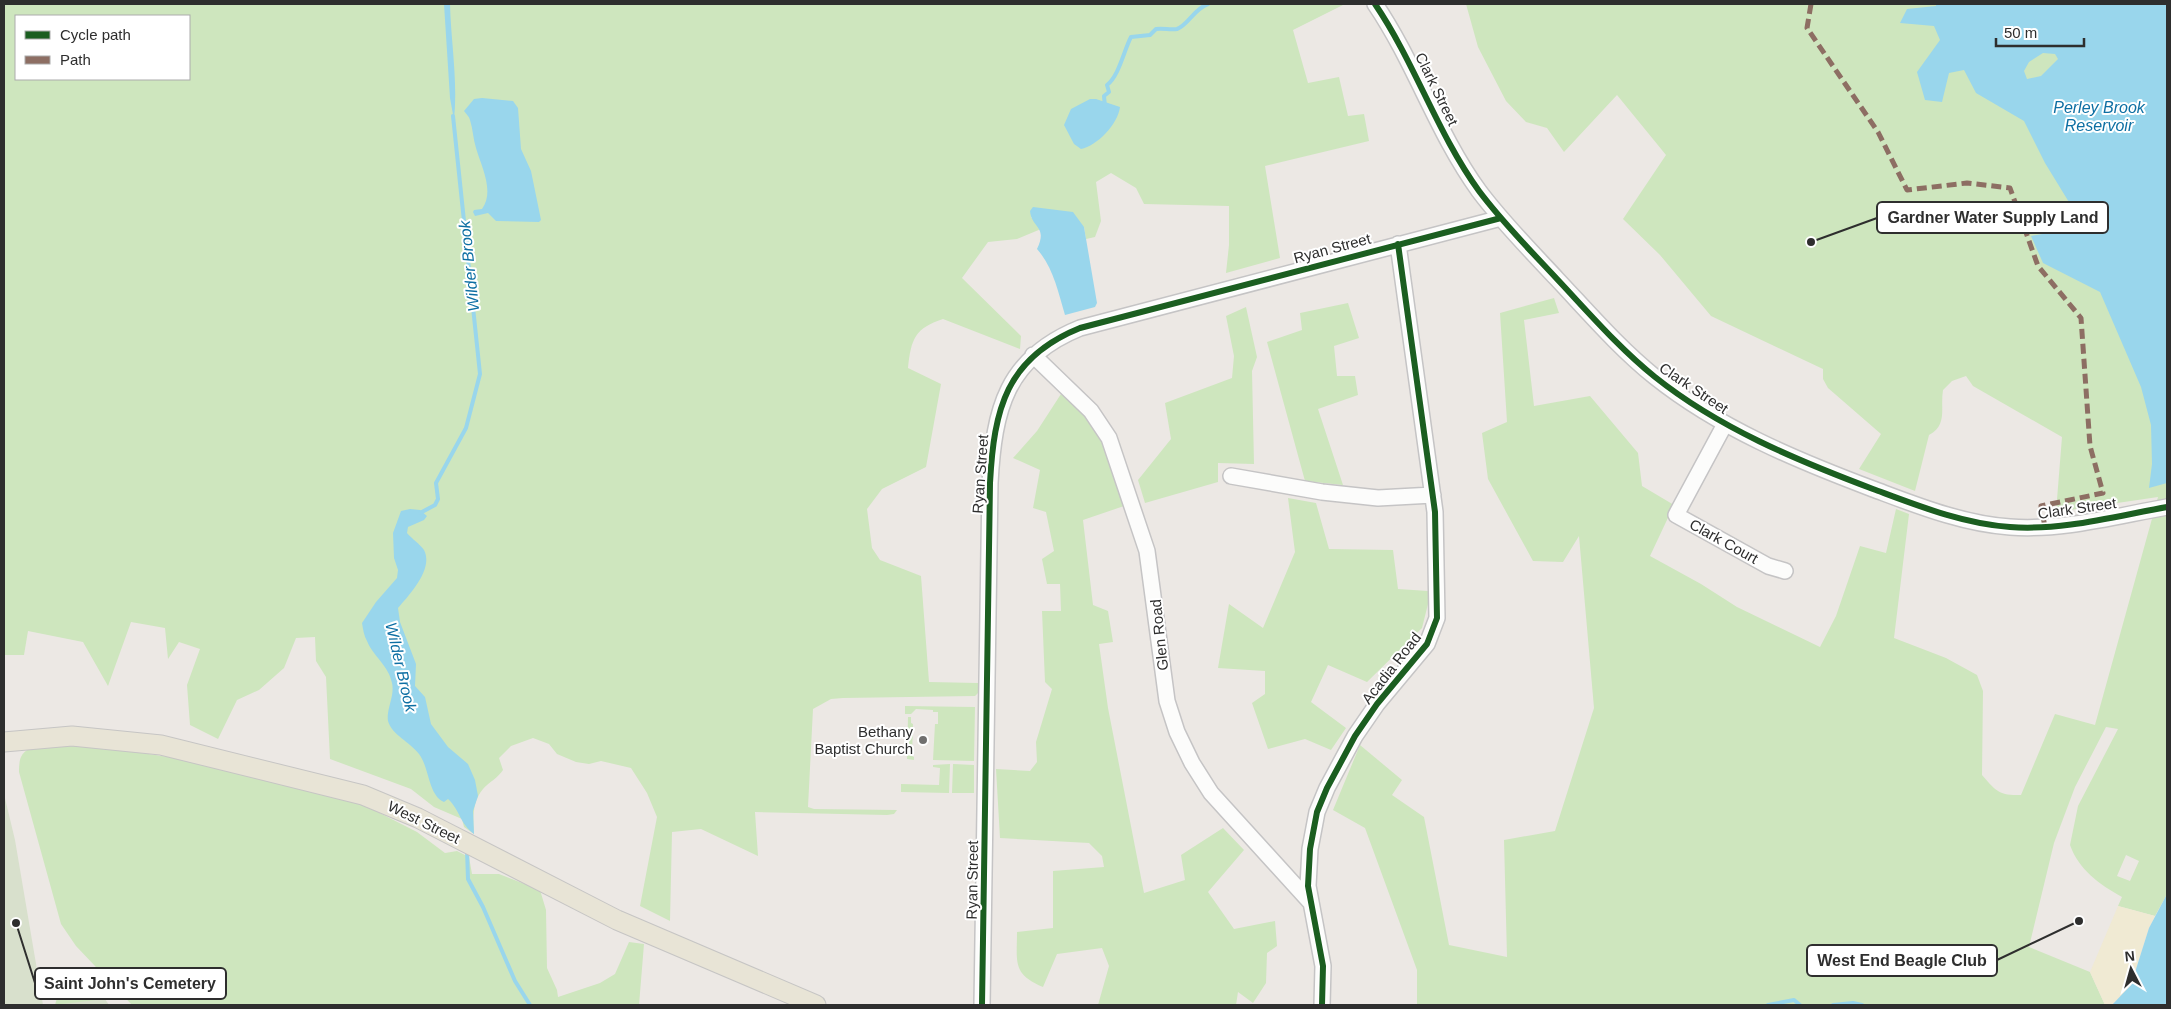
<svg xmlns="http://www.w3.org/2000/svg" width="2171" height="1009" viewBox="0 0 2171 1009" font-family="Helvetica,sans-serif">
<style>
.green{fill:#cee6be;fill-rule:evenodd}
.sand{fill:#f0ead3}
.cemetery{fill:#d8e0cc}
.water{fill:#99d6ec;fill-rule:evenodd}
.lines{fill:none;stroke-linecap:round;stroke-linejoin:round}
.stream{stroke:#99d6ec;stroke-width:4}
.minor-casing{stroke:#c5c4c5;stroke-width:18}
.major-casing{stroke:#c6c5c4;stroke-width:21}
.minor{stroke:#fcfcfb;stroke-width:15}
.major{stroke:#e8e4d6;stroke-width:19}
.quiet{stroke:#8d6e63;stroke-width:5;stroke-dasharray:10 5;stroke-linecap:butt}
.cycleway-casing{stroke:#fff;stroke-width:9}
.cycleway{stroke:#1b5e20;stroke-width:6}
.poi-dot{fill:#706f6e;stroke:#fff;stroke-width:2}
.labels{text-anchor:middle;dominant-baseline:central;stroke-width:4;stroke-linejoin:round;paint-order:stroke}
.street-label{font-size:15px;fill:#2e2e2e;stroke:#fff}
.poi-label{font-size:15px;fill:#2e2e2e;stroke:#fff;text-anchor:end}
.water-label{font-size:16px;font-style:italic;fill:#0d6fa3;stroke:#fff}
.leader{fill:none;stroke:#2e2e2e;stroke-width:2}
.callout-dot{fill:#2e2e2e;stroke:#fff;stroke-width:2}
.callout{fill:#fff;stroke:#2e2e2e;stroke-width:2}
.callout-label{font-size:16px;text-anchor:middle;font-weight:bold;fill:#2e2e2e}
</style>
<rect width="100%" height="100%" fill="#ece8e4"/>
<path class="green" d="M 4,4 L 1345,4 L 1293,30 L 1308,83 L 1339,77 L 1348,116 L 1364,114 L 1369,141 L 1265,166 L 1280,258 L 1226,273 L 1229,245 L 1229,206 L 1144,204 L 1136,188 L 1111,173 L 1096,182 L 1101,221 L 1095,237 L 1086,239 L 1084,227 L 1031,217 L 1041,229 L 1017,239 L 988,242 L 962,278 L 1021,336 L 1020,349 L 943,319 C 915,328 911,339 908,368 L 941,384 L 926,467 L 882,489 L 867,509 L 872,548 L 880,560 L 921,576 L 929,682 L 978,683 L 978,693 L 975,696 L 843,698 L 831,699 L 813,709 L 808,807 L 814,809 L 897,810 L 894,814 L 887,815 L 755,812 L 758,856 L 701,829 L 672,832 L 670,921 L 640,906 L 657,817 L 647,793 L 631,768 L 601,761 L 589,764 L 576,762 L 557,754 L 549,744 L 533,738 L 511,746 L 499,758 L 503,770 C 498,778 489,782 483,789 C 472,802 473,818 474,834 L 464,827 L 462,819 L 434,807 L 411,789 L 330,759 L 326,677 L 316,661 L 315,637 L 296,638 L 284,668 L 259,690 L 237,700 L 218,739 L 190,725 L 187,685 L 200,649 L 179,642 L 168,659 L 165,628 L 131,622 L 108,686 L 83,642 L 28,631 L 24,655 L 4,655 ZM 16,16 L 189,16 L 189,79 L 16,79 Z
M 1466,4 L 2167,4 L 2167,894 L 2155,916 L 2118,906 L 2122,897 C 2099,884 2079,870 2070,845 L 2078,806 L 2118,729 L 2106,727 L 2075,787 L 2054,843 L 2029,947 L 2090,972 L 2105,1005 L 1417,1005 L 1417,970 L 1365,828 L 1333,810 L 1360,745 L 1402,780 L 1392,795 L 1424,817 L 1449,945 L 1507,957 L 1504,840 L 1555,831 L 1594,708 L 1579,536 L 1563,562 L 1533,561 L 1488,479 L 1482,433 L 1507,422 L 1500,313 L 1554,298 L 1559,313 L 1524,320 L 1534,406 L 1590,396 L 1638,453 L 1642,486 L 1674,505 L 1650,556 L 1701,584 L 1737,607 L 1820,647 L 1836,616 L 1860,546 L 1886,553 L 1896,509 L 1909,514 L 1894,638 L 1946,658 L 1977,675 L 1983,691 L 1982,775 C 1995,790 1999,796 2021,795 L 2055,714 L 2095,725 L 2158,497 L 2056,512 L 2062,437 L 1973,386 L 1966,376 L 1952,381 L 1943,390 C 1940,408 1948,425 1929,435 L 1915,491 L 1859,469 L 1881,434 L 1828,388 L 1823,379 L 1823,369 L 1711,316 L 1660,255 L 1623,219 L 1666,155 L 1617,95 L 1564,152 L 1547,128 L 1526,122 L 1506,101 L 1478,47 ZM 2126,855 L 2139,861 L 2130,881 L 2117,876 Z
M 1348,303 L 1359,338 L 1334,346 L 1337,376 L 1355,376 L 1358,395 L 1318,409 L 1343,485 L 1305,481 L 1267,342 L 1302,330 L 1300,313 Z
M 1246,307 L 1257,357 L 1252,371 L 1254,464 L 1218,463 L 1218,482 L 1145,503 L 1138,480 L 1171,439 L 1165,403 L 1232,378 L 1234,356 L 1226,316 Z
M 1061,394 L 1087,416 L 1101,440 L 1124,506 L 1083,520 L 1093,605 L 1108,611 L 1113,642 L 1099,644 L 1108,708 L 1144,893 L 1185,880 L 1181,855 L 1223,828 L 1244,850 L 1208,892 L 1234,929 L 1275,921 L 1277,946 L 1267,953 L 1266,983 L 1253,1003 L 1238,992 L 1236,1005 L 1098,1005 L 1109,966 L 1102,948 L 1057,954 L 1043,987 C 1012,974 1017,962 1017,932 L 1053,928 L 1053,871 L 1104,867 L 1102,856 L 1089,843 L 1000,838 L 996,769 L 1030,771 L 1037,762 L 1036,742 L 1052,689 L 1045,682 L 1042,611 L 1061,611 L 1060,584 L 1047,584 L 1042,559 L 1054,551 L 1046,512 L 1033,508 L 1040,470 L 1013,458 L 1037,431 Z
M 1288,498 L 1316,503 L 1329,549 L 1393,550 L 1398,589 L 1428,591 L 1428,604 L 1422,628 L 1367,682 L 1328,665 L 1311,702 L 1346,728 L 1331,750 L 1305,739 L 1268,749 L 1252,703 L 1265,694 L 1265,671 L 1218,668 L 1229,604 L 1263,628 L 1295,552 Z
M 905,706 L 975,707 L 974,761 L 933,760 L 935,724 L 938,724 L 938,712 L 933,712 L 933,710 L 916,709 L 911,714 L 905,714 Z
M 908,717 L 911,717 L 911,723 L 913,724 L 912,756 L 914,757 L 914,760 L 907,759 Z
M 40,745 L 96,746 L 175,758 L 282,783 L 366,806 L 417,832 L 445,853 L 457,851 L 469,857 L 472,874 L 499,874 L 540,890 L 546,910 L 547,968 L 557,990 L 558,997 L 600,983 L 615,974 L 629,942 L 644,944 L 639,1005 L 132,1005 L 76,946 L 61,924 L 19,772 C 19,754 23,750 40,745 Z
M 950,764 L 949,793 L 901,792 L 901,784 L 939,785 L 940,768 L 933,767 L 933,765 Z
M 953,764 L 974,765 L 974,793 L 952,793 Z
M 83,996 L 93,998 L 100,1005 L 55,1005 L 57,998 Z"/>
<path class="sand" d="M 2118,906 L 2155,916 L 2149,928 L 2131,985 L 2112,1005 L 2105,1005 L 2090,972 Z"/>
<path class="cemetery" d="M 4,794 L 15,840 L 43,1005 L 4,1005 Z
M 105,999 L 109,1005 L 54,1005 Z"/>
<path class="water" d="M 444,4 L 450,4 C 451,43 458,81 454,120 L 450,98 Z
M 1936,4 L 2167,4 L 2167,483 L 2149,488 L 2152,464 L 2151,425 L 2141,387 L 2100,292 L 2043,263 L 2031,236 L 2066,230 L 2075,212 L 2045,163 L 2024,121 L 1976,93 L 1964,70 L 1949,73 L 1942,102 L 1925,100 L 1917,72 L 1940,40 L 1934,26 L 1900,23 L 1907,9 L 1936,6 ZM 2043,53 L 2055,54 L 2058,59 L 2041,76 L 2027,79 L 2024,71 L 2029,62 Z
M 482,98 L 513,101 L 518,108 L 521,149 L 531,171 L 541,220 L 539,222 L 496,221 L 488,213 L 475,216 L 473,212 L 474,210 L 482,209 C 495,191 481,166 476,148 C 473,139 473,129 470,120 C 469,116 466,114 464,111 L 474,99 Z
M 1090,99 L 1096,99 L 1120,107 C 1118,124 1097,146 1081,149 L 1074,144 L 1064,125 L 1071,109 Z
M 1033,207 L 1073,212 L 1084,227 L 1097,303 L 1095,307 L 1065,315 C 1058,291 1053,267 1037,249 C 1048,226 1032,229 1030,211 Z
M 410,509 L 420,510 L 427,516 L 424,520 L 408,527 L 407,533 C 412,539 420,544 424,550 C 434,569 409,595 398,608 L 400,622 L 416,664 L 415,686 L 425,697 L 431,724 L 448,747 L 468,764 L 475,780 L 478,796 L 473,811 L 474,834 C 460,824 460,810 448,799 L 444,802 C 428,795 430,769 419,754 C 410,742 392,735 388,721 C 386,709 395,696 392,683 C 389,666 373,656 367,641 C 364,636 363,629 362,623 L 376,602 L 397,578 L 398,570 L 394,558 L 393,533 L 401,511 Z
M 2167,894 L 2167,1005 L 2112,1005 L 2131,985 L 2149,928 Z"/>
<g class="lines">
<path class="stream" d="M 1105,107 L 1104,96 L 1109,92 L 1107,85 C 1119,76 1124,50 1131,37 L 1150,35 L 1156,29 C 1163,28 1170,30 1177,29 C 1188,25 1194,9 1208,4
M 420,513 L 435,505 L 438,499 L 436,483 L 466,428 L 480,374 L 453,116
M 467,850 L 468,879 L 483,907 L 515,981 L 530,1005
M 1768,1005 L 1794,1000 L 1800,1005
M 1833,1005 L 1853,1003 L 1862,1005"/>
<defs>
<path id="minor" d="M 1375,4 C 1415,63 1437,133 1479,191 C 1503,223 1531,251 1557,279 C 1589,313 1619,348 1655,377 C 1719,428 1796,460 1873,489 C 1916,505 1963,524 2010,527 C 2062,531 2116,516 2167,507
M 1033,355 L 1091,411 L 1109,438 L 1147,551 L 1167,701 L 1177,732 L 1192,763 L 1211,793 L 1311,903
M 1725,424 L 1676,515 L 1768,566 L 1785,571
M 1231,476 L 1322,492 L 1378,498 L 1433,495
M 982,1005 L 990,483 C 994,409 1006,358 1080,328 L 1501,218
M 1322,1005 L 1323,966 L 1308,886 L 1310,849 L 1317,812 L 1327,788 L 1355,736 L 1377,704 L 1427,644 L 1437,618 L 1435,512 L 1398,244"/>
<path id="major" d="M 4,742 L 72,736 L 161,745 L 363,795 L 418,818 L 617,920 L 816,1005"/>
</defs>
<use href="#minor" class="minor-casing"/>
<use href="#major" class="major-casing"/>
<use href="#minor" class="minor"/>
<use href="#major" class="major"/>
<path class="quiet" d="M 1811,4 L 1807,28 L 1878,132 L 1907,190 L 1967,183 L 2010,188 L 2038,266 L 2081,318 L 2090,446 L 2103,493 L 2041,506 L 2045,527"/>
<defs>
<path id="cycleway" d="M 1375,4 C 1415,63 1437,133 1479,191 C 1503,223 1531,251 1557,279 C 1589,313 1619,348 1655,377 C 1719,428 1796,460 1873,489 C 1916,505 1963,524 2010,527 C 2062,531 2116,516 2167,507
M 982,1005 L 990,483 C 994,409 1006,358 1080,328 L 1501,218
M 1322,1005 L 1323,966 L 1308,886 L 1310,849 L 1317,812 L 1327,788 L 1355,736 L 1377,704 L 1427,644 L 1437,618 L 1435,512 L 1398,244"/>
</defs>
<use href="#cycleway" class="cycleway-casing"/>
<use href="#cycleway" class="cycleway"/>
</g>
<circle class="poi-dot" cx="923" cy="740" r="5"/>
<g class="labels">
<g class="street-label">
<text transform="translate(1437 89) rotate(64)">Clark Street</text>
<text transform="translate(1332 248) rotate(-15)">Ryan Street</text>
<text transform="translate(1694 388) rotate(34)">Clark Street</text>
<text transform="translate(980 474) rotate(-86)">Ryan Street</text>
<text transform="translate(2077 508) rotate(-8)">Clark Street</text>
<text transform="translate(1724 541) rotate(29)">Clark Court</text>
<text transform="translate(1159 635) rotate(-96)">Glen Road</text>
<text transform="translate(1391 668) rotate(-52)">Acadia Road</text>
<text transform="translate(424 822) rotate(26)">West Street</text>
<text transform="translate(972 880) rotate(-89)">Ryan Street</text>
</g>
<g class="poi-label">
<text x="913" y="731">Bethany<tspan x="913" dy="17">Baptist Church</tspan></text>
</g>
<g class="water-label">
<text x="2099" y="107">Perley Brook<tspan x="2099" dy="18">Reservoir</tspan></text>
<text transform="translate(469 266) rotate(-96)">Wilder Brook</text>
<text transform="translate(401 667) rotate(77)">Wilder Brook</text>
</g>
</g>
<path class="leader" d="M1811 242L1877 218M2079 921L1997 960M16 923L35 983"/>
<g class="callout-dot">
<circle cx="1811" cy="242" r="5"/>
<circle cx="2079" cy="921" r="5"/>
<circle cx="16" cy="923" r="5"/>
</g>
<g class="callout">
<rect x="1877" y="202" width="231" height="31" rx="5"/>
<rect x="1807" y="945" width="190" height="31" rx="5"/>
<rect x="35" y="968" width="191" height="31" rx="5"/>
</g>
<g class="callout-label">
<text x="1993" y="223">Gardner Water Supply Land</text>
<text x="1902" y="966">West End Beagle Club</text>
<text x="130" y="989">Saint John's Cemetery</text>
</g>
<rect width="2171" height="1009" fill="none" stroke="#2e2e2e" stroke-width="10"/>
<rect x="15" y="15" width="175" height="65" fill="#ffffff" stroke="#ababab"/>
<rect x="25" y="31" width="25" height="8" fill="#1b5e20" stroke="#ababab"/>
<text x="60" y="40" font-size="15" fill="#2e2e2e">Cycle path</text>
<rect x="25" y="56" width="25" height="8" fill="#8d6e63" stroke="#ababab"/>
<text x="60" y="65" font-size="15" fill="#2e2e2e">Path</text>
<g transform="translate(2131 969) rotate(354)" stroke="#ffffff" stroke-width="4" paint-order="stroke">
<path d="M0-4L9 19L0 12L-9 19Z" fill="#2e2e2e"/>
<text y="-8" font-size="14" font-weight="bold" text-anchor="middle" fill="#2e2e2e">N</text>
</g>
<path d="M1996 38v8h88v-8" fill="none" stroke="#2e2e2e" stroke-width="2.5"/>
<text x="2004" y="38" font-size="15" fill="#2e2e2e" stroke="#ffffff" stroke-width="4" paint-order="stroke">50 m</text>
</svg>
